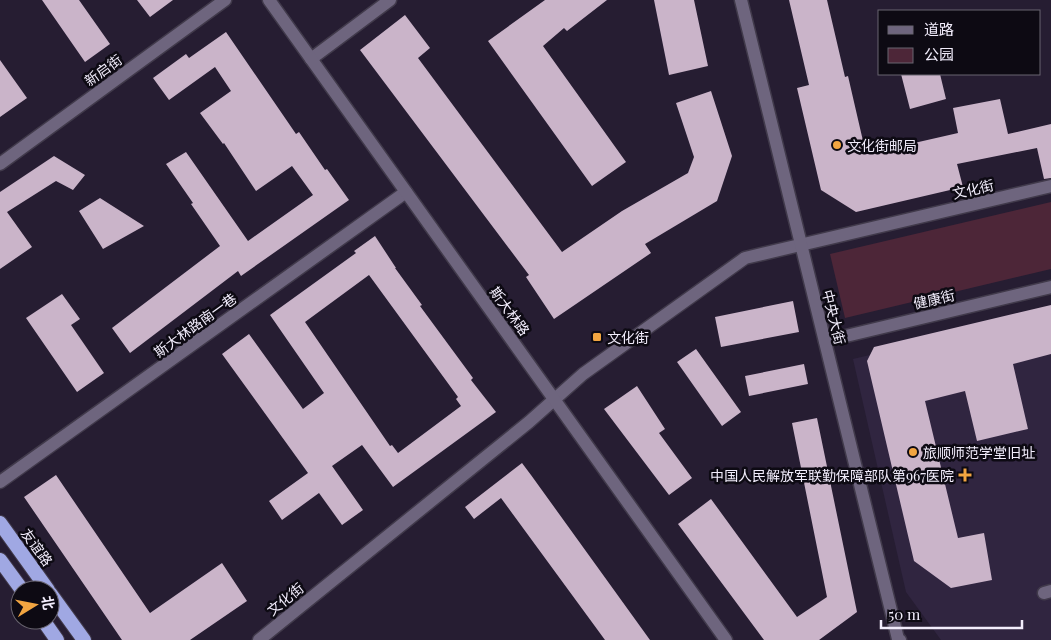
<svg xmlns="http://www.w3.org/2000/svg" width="1051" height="640" viewBox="0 0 1051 640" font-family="'Playfair Display','Noto Sans SC',serif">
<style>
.built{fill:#302540}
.green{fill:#4d2638}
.building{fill:#cab4c9;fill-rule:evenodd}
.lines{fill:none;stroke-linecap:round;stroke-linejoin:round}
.minor-casing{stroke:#413a4b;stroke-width:15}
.tertiary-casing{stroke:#413a4b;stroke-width:15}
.trunk-casing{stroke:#413a4b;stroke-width:16}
.minor{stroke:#6e657e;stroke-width:12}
.tertiary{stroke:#6e657e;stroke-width:12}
.trunk{stroke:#a0a8e3;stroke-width:14}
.poi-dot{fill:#f2a541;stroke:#0d0a13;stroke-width:2}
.labels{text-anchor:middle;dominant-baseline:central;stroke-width:5;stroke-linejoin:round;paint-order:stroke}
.street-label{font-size:14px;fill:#f2edfc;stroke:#0d0a13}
.poi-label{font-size:14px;fill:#f2edfc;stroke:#0d0a13;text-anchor:start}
</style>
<rect width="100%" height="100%" fill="#261d32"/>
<path class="built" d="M 1051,312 L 1051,640 L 941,640 L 906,592 L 853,359 Z"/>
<path class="green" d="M 1051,202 L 1051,269 L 845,318 L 830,254 Z"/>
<path class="building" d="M 42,0 L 79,0 L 110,44 L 85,62 Z
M 137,0 L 173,0 L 150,17 Z
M 545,0 L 607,0 L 567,31 L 564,28 L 543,46 L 626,162 L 592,186 L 488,41 Z
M 654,0 L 694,0 L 708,66 L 669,75 Z
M 789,0 L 827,0 L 845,77 L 848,76 L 866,154 L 958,133 L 953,108 L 1000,99 L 1008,134 L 1051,124 L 1051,178 L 1044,179 L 1037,148 L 957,164 L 963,187 L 856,212 L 821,190 L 797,88 L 809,85 Z
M 405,15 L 430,48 L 418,58 L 562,252 L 622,211 L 688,173 L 694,157 L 676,103 L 711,91 L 732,156 L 717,201 L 645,244 L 651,253 L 554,319 L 526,277 L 529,275 L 360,50 Z
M 226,32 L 296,134 L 299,132 L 325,170 L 327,169 L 349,200 L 241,276 L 238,271 L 130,353 L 112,328 L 220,246 L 191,204 L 193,203 L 166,164 L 186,152 L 248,241 L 313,195 L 292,166 L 256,191 L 224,143 L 223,144 L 200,113 L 231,91 L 215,67 L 169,100 L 153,78 L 186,54 L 189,58 Z
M 0,60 L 27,98 L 0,117 Z
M 901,74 L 940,74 L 946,99 L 910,109 Z
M 54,156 L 85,175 L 73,190 L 56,181 L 7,212 L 32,247 L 0,269 L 0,192 Z
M 100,198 L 144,226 L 103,249 L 79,211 Z
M 375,236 L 396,268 L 395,268 L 422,305 L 420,306 L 473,378 L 471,380 L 496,412 L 393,487 L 362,445 L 332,466 L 363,510 L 342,525 L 319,493 L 282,520 L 269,501 L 308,473 L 222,354 L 249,334 L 303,409 L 324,393 L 270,315 L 356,253 L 354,251 ZM 369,275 L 458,397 L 456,399 L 461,406 L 398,453 L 392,445 L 390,446 L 305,322 Z
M 62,294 L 80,319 L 71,325 L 104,373 L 77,392 L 26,318 Z
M 793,301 L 799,332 L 721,347 L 715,317 Z
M 1051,305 L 1051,354 L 1013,364 L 1028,429 L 977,441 L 965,391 L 925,401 L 958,538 L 984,533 L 992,580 L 951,588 L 914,561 L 867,361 L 874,347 Z
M 696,349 L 741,412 L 722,426 L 677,362 Z
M 804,364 L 808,384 L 749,396 L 745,376 Z
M 637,386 L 665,429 L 659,433 L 692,478 L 669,495 L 604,409 Z
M 817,418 L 857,612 L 819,640 L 764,640 L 678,524 L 711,499 L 797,617 L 827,597 L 792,423 Z
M 522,463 L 531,475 L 650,640 L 605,640 L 501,498 L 474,519 L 465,507 Z
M 56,475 L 150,613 L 222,563 L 247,601 L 190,640 L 122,640 L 24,497 Z"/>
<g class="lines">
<defs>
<path id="minor" d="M 311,59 L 390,0
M 825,341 L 1051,287
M 0,482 L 406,192
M 1044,593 L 1051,591
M 259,640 L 529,422 L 583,374 L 745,258 L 1051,186"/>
<path id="tertiary" d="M 269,0 L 726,640
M 741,0 L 898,639 L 900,640
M 0,164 L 225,0"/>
<path id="trunk" d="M 0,523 L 48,590
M 0,560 L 22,590
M 50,593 L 84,640
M 43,620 L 57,640"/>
</defs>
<use href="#minor" class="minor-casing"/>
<use href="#tertiary" class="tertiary-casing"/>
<use href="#trunk" class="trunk-casing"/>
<use href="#minor" class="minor"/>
<use href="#tertiary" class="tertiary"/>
<use href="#trunk" class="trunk"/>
</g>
<g class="poi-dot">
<circle cx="837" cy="145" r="5"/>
<rect x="592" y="332" width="10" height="10" rx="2.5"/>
<circle cx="913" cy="452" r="5"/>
<path d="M962.5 467.5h5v5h5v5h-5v5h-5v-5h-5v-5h5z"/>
</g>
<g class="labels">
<g class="street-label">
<text transform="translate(103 70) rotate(-36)">新启街</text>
<text transform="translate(973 189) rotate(-13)">文化街</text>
<text transform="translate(934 299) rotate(-13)">健康街</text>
<text transform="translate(510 311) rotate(54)">斯大林路</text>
<text transform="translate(834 317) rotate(76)">中央大街</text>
<text transform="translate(195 325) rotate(-36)">斯大林路南一巷</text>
<text transform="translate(37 547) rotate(54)">友谊路</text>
<text transform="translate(285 599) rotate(-39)">文化街</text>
</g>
<g class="poi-label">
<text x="847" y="145">文化街邮局</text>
<text x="607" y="337">文化街</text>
<text x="923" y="452">旅顺师范学堂旧址</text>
<text x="954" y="475" text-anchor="end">中国人民解放军联勤保障部队第967医院</text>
</g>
</g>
<rect x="878" y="10" width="162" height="65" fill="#0d0a13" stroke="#696570"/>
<rect x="888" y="26" width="25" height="8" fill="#6e657e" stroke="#696570"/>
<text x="924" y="35" font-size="15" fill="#f2edfc">道路</text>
<rect x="888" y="48" width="25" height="15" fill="#4d2638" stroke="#696570"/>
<text x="924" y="60" font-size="15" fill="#f2edfc">公园</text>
<g transform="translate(35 605) rotate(80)"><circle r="24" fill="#0d0a13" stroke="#696570"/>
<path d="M0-4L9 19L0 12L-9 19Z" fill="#f2a541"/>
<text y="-8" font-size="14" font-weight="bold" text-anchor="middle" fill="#f2edfc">北</text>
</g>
<path d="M881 620v8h141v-8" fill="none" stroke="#f2edfc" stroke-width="2.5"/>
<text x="888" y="620" font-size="15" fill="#f2edfc" stroke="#0d0a13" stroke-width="4" paint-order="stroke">50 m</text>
</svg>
